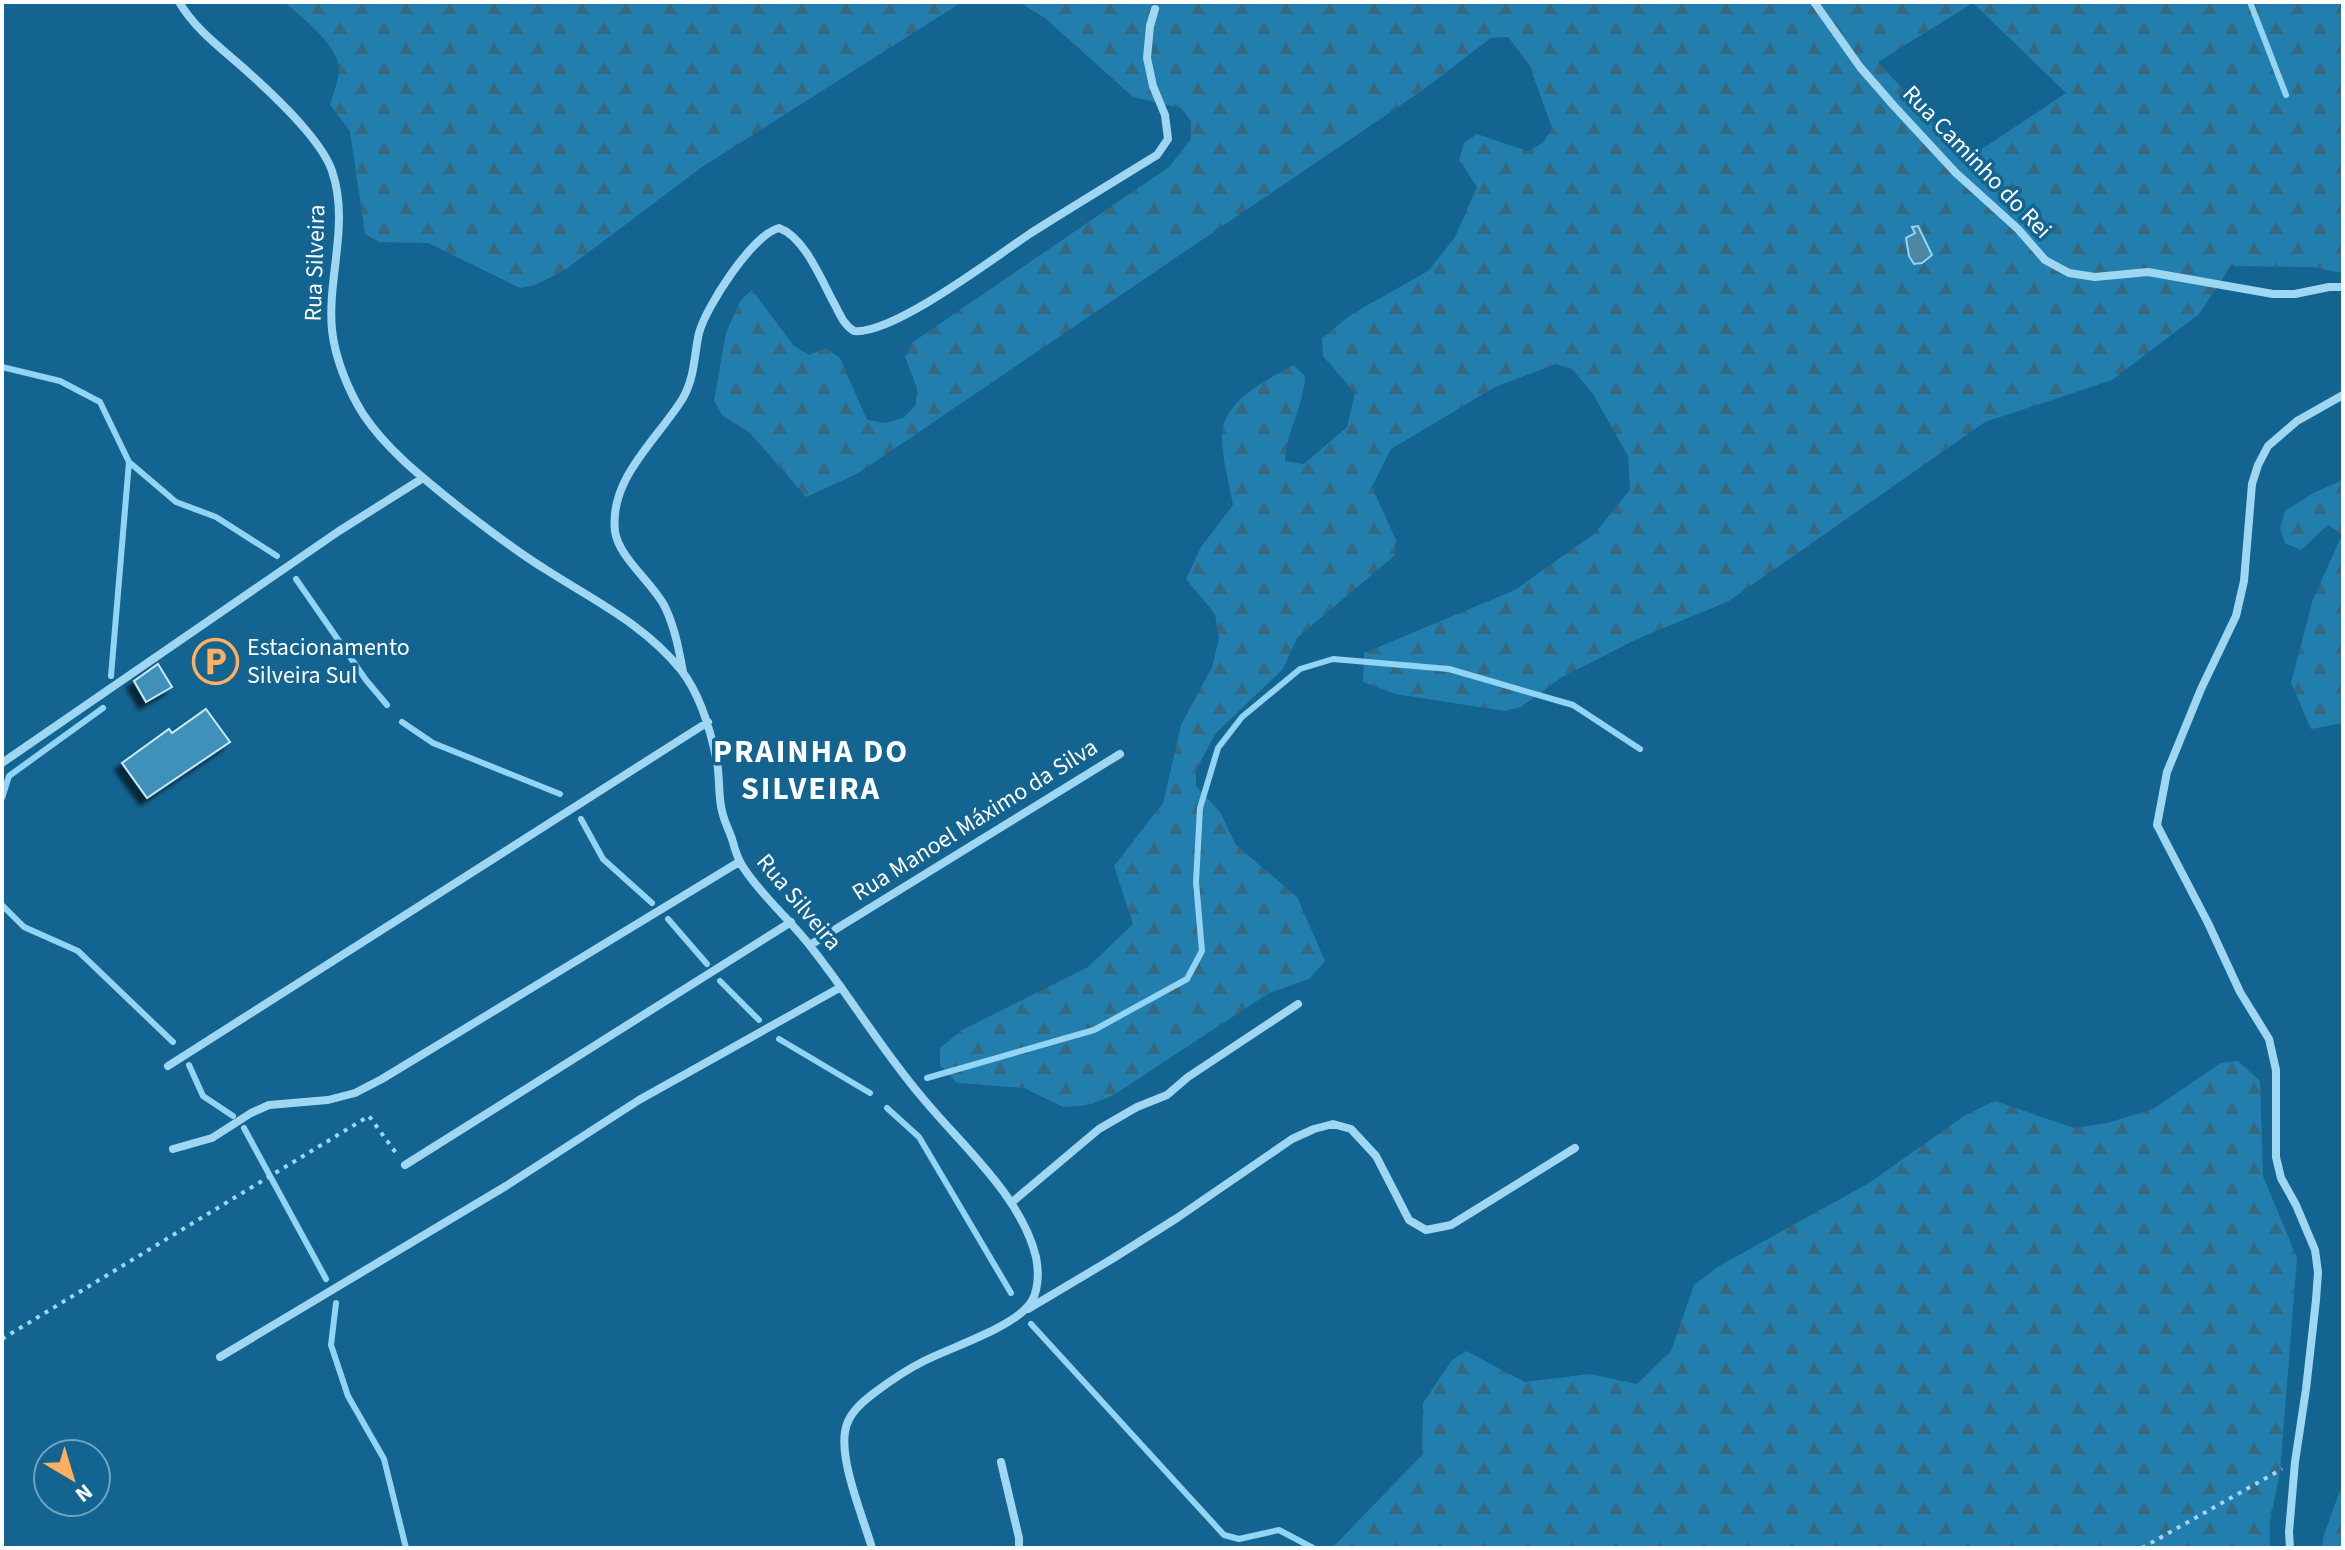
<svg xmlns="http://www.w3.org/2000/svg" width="2345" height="1550" viewBox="0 0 2345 1550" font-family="'Source Sans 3',sans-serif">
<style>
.forest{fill:url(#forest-firs);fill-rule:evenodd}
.water{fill:#4b86a3;stroke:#91d4f4;stroke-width:2}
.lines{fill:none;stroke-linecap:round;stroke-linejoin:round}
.stream{stroke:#91d4f4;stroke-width:6}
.building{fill:#4091ba;stroke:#c6eafc;stroke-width:2;filter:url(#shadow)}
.path{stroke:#9fd6f1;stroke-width:4;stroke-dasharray:4 6;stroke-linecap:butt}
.minor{stroke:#9fd6f1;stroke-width:8}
.labels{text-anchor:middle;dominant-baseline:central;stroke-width:7;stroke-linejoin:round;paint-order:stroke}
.street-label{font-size:24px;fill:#fff;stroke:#136490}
.poi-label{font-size:24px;fill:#fff;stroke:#136490;text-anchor:start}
.district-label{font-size:32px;font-weight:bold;letter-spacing:2px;fill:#fff;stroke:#136490}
</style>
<defs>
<pattern id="forest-firs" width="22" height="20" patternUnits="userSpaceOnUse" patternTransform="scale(2)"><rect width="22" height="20" fill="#227ead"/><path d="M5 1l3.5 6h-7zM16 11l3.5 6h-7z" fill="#356881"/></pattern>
<filter id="shadow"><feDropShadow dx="-7" dy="7" stdDeviation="2" flood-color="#0009"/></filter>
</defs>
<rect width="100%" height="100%" fill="#136490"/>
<path class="forest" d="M 284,2 L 962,2 L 702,167 L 565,270 L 535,285 L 520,288 L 428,243 L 379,242 L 365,234 L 350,131 L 330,105 C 333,94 339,80 339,69 C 338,45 301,16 284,2 Z
M 1019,2 L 2343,2 L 2343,273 L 2311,267 L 2231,266 L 2199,314 L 2112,380 L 1985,422 L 1729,601 L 1635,640 L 1562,677 L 1521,707 L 1505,711 L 1395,694 L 1363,682 L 1364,653 L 1515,590 L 1594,534 L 1630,490 L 1628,456 L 1593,394 L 1572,369 L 1556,364 L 1495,387 L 1391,449 L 1372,487 L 1396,540 L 1395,555 L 1297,638 L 1283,669 L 1216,733 L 1196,770 L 1196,786 L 1220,812 L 1236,845 L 1297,897 L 1325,961 L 1309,979 L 1269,993 L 1112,1096 L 1088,1105 L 1063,1107 L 1024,1088 L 957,1083 L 940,1065 L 940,1048 L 962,1030 L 1088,967 L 1133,924 L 1114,866 L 1163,803 L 1181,725 L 1212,667 L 1219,639 L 1215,614 L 1186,579 L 1201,547 L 1233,505 C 1229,483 1222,459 1222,437 C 1222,400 1267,381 1293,365 L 1305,376 C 1304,406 1286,431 1285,461 L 1304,464 L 1347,427 L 1355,393 L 1323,356 L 1322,338 L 1352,314 L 1428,271 L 1455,237 L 1477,187 L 1459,160 L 1464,143 L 1477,134 L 1527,151 L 1543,143 L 1552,128 L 1529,64 L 1508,37 L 1491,38 L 1420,92 L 857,474 L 806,497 L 750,433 L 723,416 L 714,401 L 726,333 L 740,301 L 752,290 L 794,346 L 809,355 L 826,348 L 840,358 L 867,420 L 885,423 L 903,418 L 916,405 L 917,388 L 905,357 L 913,342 L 1169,167 L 1191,139 L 1191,121 L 1181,108 L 1133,97 L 1045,18 ZM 1973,3 L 2066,93 L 1967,159 L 1878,62 Z
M 2343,480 L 2343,723 L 2311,729 L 2291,683 L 2313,599 L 2342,535 L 2328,525 L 2301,550 L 2285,543 L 2280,528 L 2285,511 L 2313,493 Z
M 2238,1061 L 2260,1081 L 2263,1176 L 2297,1258 L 2280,1472 L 2270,1521 L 2270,1548 L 1332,1548 L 1422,1455 L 1423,1403 L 1452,1360 L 1466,1351 L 1525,1382 L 1590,1374 L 1637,1384 L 1671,1351 L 1694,1285 L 1719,1266 L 1869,1183 L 1964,1116 L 1995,1101 L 2074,1128 L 2107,1123 L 2153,1109 L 2221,1063 Z
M 2343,1489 L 2343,1548 L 2322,1548 L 2323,1538 L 2340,1490 Z"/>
<path class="water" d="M 1918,226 L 1932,255 L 1922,263 L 1914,264 L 1909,256 L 1906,238 L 1915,233 L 1912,227 Z"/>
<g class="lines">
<path class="stream" d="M 2250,2 L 2286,95
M 2,367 L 60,381 L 100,402 L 129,462 L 176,502 L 216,517 L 277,556
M 296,579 L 366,680 L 387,705
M 111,676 L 129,462
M 402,722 L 433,743 L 560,794
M 2,798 L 9,776 L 103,708
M 581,819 L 603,859 L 652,903
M 2,905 L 24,927 L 78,951 L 173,1042
M 668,919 L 707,964
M 720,981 L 759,1020
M 779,1039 L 870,1093
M 189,1065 L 203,1096 L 233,1116
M 927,1078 L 1094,1030 L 1187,979 L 1202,951 L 1196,882 L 1200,808 L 1218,748 L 1242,717 L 1300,669 L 1333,659 L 1449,669 L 1573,705 L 1640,749
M 887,1108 L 919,1137 L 1011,1293
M 244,1128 L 326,1279
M 336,1303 L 331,1345 L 348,1396 L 384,1459 L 406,1548
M 1031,1324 L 1224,1535 L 1239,1539 L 1279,1530 L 1313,1548"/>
</g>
<path class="building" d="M 158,664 L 172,687 L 146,702 L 134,681 Z
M 206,709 L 230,742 L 147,798 L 122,763 L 169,729 L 172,733 Z"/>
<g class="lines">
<path class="path" d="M 2,1339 L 369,1116 L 396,1153
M 2142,1548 L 2282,1469"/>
<path class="minor" d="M 179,2 C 197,32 224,50 249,73 C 269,91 288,109 305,129 C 316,142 327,156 332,171 C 350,224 327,277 332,330 C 335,358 348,390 363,414 C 389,453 428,482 464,511 C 490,531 517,552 545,569 C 593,600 644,624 681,670 C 700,694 711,732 717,762 C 720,778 718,796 722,811 C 724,821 729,830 732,839 C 735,850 737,858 743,867 C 763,898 792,921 814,951 C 851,998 882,1050 921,1096 C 960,1144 1021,1195 1036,1257 C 1039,1272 1039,1293 1029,1305 C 1011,1328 952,1347 924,1361 C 906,1370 890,1381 874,1393 C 861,1403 847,1415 845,1432 C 840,1463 863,1517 872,1548
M 1814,2 L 1860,67 L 1894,106 L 1956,173 L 2018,229 L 2045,260 L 2069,273 L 2095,277 L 2148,272 L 2273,294 L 2295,294 L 2329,287 L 2343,287
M 683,672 C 679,650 675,628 665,607 C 653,583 618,557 615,531 C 609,478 658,439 683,398 C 695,377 694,355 699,333 C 706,307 752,235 779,228 C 805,237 822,282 835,305 C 840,315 844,325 854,331 C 893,335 995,257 1031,233 C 1072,207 1115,181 1157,155 L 1168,139 L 1165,115 L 1153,86 L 1147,58 L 1150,26 L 1155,9
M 2,763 L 339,531 L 423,478
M 810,945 L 1120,754
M 168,1066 L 708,722
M 173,1149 L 212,1138 L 251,1113 L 269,1105 L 328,1100 L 355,1093 L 382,1079 L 739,862
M 405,1165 L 791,922
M 1011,1203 L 1099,1129 L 1137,1107 L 1167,1095 L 1188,1077 L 1298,1004
M 1028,1309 L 1112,1259 L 1177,1218 L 1292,1139 L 1314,1129 L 1333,1124 L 1351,1129 L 1376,1156 L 1409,1220 L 1426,1230 L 1451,1225 L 1575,1148
M 220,1357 L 506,1186 L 639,1100 L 841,987
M 1001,1462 L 1019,1538 L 1019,1548
M 2290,1548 L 2289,1532 L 2295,1462 L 2306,1389 L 2316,1300 L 2318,1272 L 2315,1250 L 2296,1205 L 2281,1178 L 2276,1157 L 2276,1070 L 2269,1039 L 2240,992 L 2208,923 L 2157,825 L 2167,772 L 2201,689 L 2236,616 L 2244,581 L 2252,484 L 2258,465 L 2268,446 L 2297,421 L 2343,395"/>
</g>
<defs>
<symbol id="parking-ring" viewBox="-11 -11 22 22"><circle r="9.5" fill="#136490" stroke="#ffaf5f" stroke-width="1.5"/><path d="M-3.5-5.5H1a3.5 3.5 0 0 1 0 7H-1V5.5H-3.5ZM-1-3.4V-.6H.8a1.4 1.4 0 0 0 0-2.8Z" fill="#ffaf5f"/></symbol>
</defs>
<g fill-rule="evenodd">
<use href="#parking-ring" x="190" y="636" width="51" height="51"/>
</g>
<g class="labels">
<g class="street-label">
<text transform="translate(1977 162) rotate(46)">Rua Caminho do Rei</text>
<text transform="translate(315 263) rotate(-88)">Rua Silveira</text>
<text transform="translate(975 820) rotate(-32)">Rua Manoel Máximo da Silva</text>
<text transform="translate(799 902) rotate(50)">Rua Silveira</text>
</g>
<g class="poi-label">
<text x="247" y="647">Estacionamento<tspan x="247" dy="28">Silveira Sul</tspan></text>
</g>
<g class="district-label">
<text x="811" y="752">PRAINHA DO<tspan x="811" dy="37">SILVEIRA</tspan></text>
</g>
</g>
<rect width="2345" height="1550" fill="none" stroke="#ffffff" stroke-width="8"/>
<g transform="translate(72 1478) rotate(142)"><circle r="38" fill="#136490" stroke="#71a2bc" stroke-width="2"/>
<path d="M0-6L14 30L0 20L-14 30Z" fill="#ffaf5f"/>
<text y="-12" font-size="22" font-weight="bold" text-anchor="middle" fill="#ffffff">N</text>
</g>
</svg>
